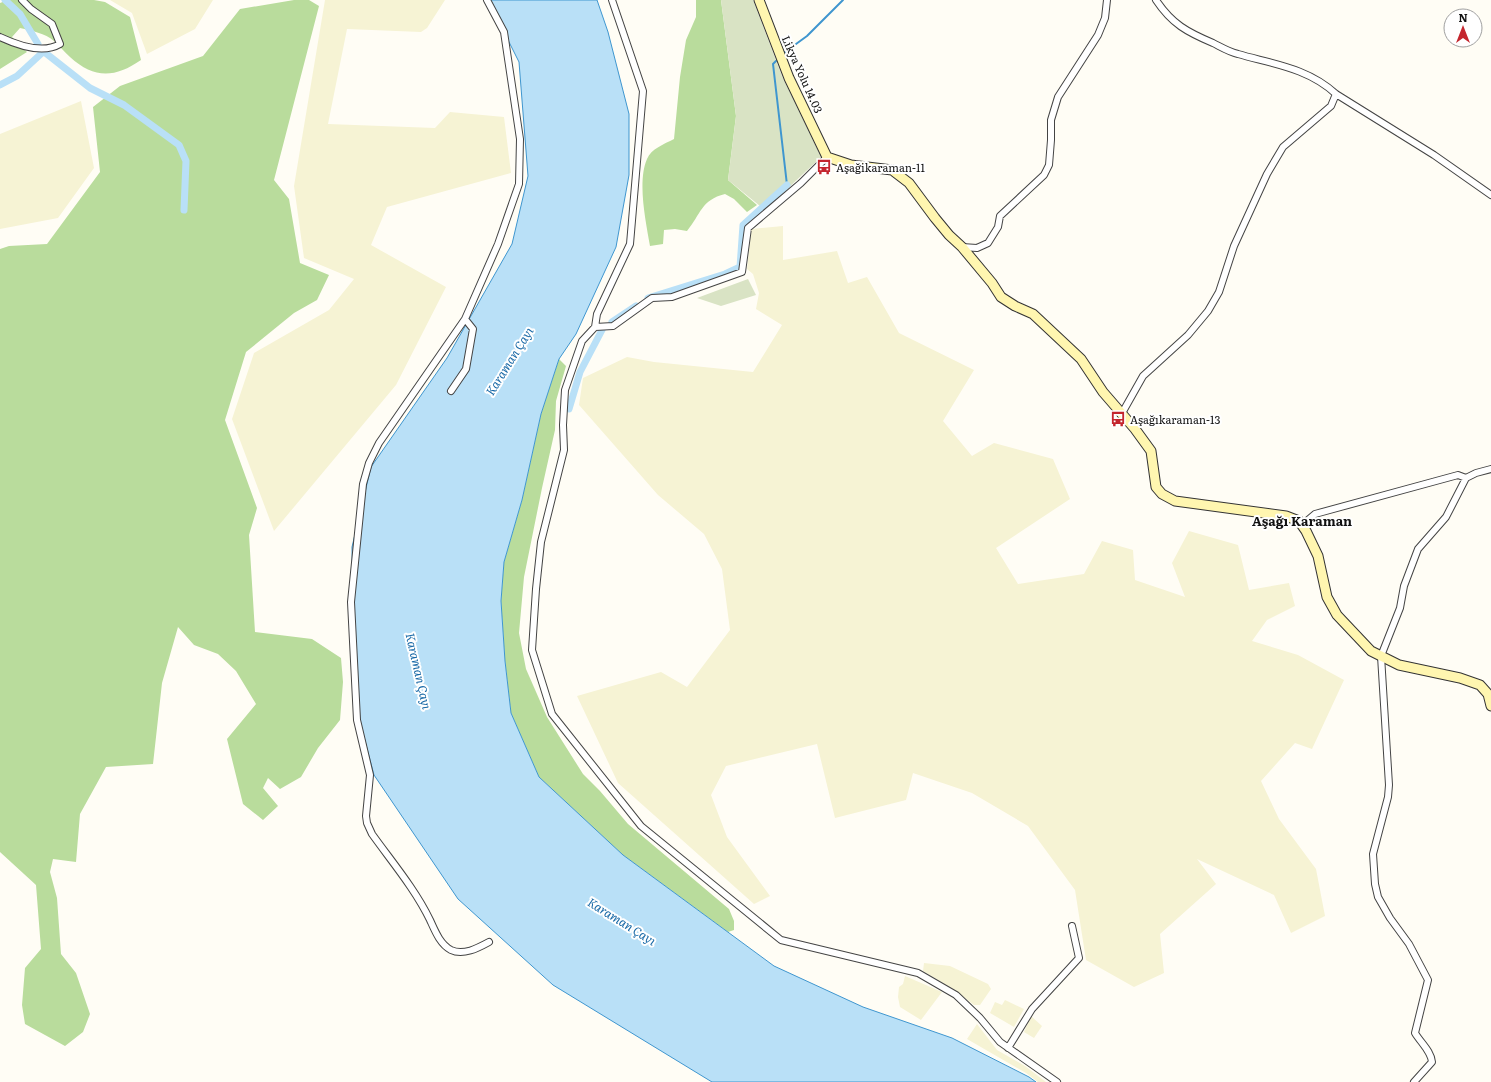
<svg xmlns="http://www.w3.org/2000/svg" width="1491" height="1082" viewBox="0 0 1491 1082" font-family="Literata,serif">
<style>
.farmland{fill:#f6f3d4}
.forest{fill:#b9dc9c}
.cemetery{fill:#d9e3c4}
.water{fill:#b9e0f7;stroke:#3f96cf}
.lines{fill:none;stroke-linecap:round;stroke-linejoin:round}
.stream{stroke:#3f96cf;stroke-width:2}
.canal{stroke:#b9e0f7;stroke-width:7}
.street-casing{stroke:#444;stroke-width:8}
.secondary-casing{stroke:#333;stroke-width:11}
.street{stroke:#fff;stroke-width:6}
.secondary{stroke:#fff6b0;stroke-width:9}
.labels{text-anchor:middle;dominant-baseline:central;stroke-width:4;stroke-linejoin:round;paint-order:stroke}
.street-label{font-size:11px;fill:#111;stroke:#fff}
.poi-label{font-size:11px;fill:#111;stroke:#fff;text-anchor:start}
.water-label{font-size:12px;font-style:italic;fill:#1768a6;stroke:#fff}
.quarter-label{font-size:13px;font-weight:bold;fill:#111;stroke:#fff}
</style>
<rect width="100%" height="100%" fill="#fffdf5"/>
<path class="farmland" d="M 110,0 L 213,0 L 195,29 L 147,54 L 132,13 Z
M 325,0 L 445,0 L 427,28 L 421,32 L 347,29 L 328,124 L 435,128 L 450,112 L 504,117 L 511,173 L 387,207 L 371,245 L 446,287 L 396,385 L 274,531 L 232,419 L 254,353 L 329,310 L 354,279 L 304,258 L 294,186 Z
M 81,101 L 94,168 L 58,218 L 0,229 L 0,134 Z
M 783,226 L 783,260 L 837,251 L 848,283 L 867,277 L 899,333 L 974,370 L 943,421 L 972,456 L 994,443 L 1053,459 L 1070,499 L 996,548 L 1018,584 L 1084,574 L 1102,541 L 1133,550 L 1135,580 L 1185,597 L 1172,563 L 1189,531 L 1238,545 L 1249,590 L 1289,583 L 1295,606 L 1267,620 L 1252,641 L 1298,655 L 1344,680 L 1312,749 L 1295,743 L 1261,781 L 1279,819 L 1316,869 L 1325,916 L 1291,933 L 1274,895 L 1197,859 L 1216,884 L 1160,934 L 1164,973 L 1134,987 L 1086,960 L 1075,890 L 1028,826 L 972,793 L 913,773 L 906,800 L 835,818 L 817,744 L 726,766 L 711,795 L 727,837 L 770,896 L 754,904 L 618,783 L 577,696 L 661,672 L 687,687 L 730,630 L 722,569 L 704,534 L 658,495 L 579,405 L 583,378 L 627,357 L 654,362 L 753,372 L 782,325 L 756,309 L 759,293 L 753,274 L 747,269 L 751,229 Z
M 924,963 L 950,966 L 988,984 L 991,989 L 980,1005 L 974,1005 L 953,989 L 923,971 Z
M 905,976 L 942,992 L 921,1020 L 900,1007 L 898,997 L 899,987 L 903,984 Z
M 1005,1000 L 1024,1009 L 1014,1027 L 990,1013 L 995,1002 L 1002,1005 Z
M 1031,1016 L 1042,1026 L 1034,1038 L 1024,1032 Z
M 977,1024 L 997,1050 L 1025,1066 L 1046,1082 L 1038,1082 L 1026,1073 L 967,1039 Z"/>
<path class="forest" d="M 8,0 L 94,0 L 105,2 L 130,17 L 141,60 C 115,78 94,79 70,57 C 64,52 60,46 54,41 C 45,33 32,31 20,28 L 12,37 L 27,52 L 0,69 L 0,3 Z
M 294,0 L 309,0 L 319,6 L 274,180 L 289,199 L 300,263 L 329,275 L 317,300 L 294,313 L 246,352 L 225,420 L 257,508 L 249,535 L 255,632 L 312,639 L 341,658 L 343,682 L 340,720 L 318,748 L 301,777 L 280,789 L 268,778 L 263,788 L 278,806 L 263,820 L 243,804 L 227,739 L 256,704 L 236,671 L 218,654 L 194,645 L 178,627 L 162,683 L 153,764 L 106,767 L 80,814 L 76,862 L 53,859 L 50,872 L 57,898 L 61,954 L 76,973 L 90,1014 L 83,1032 L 65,1046 L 25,1024 L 22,1005 L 25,968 L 41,949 L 36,885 L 0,852 L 0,249 L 9,246 L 47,244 L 100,172 L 93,107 L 120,86 L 203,56 L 240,9 Z
M 696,0 L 721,0 L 736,116 L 728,180 L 757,205 L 747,212 L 734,199 L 725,194 C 701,200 701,214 687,231 L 675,229 L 664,230 L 663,244 L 650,246 C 646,222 637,182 647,159 C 651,149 664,144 674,139 L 680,77 L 686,40 L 696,17 Z
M 559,359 L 566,366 L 556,401 L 555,430 L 542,488 L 524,577 L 519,633 L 526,669 L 547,717 L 583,774 L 600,791 L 628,824 L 729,909 L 734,921 L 734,930 L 728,932 L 623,855 L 539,777 L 511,713 L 505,661 L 501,601 L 504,562 L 522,500 L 541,414 Z"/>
<path class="cemetery" d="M 721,0 L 753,0 L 782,76 L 821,157 L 765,210 L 728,180 L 736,116 Z
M 748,279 L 756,295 L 721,306 L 697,298 Z"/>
<path class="water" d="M 488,0 L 597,0 L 608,32 L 629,114 L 629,175 L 616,247 L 576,334 L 559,359 L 541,414 L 522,500 L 504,562 L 501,601 L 505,661 L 511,713 L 539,777 L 623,855 L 774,966 L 863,1007 L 952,1038 L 1029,1077 L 1036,1082 L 712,1082 L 553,985 L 458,899 L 374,775 L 354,699 L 352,547 L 371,467 L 447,358 L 512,244 L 528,176 L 519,62 Z"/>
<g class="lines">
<path class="stream" d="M 785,52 L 807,36 L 843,0
M 776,61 L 773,64 L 787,185"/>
<path class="canal" d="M 5,0 L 20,14 L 38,44
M 43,51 L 90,88 L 124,105 L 179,145 L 186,161 L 184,210
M 0,85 L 17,76 L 43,52
M 648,298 L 725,274 L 740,267 L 743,225 L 787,185
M 612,322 L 636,306
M 569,409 L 580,372 L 602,330"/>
<defs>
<path id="street" d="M 487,0 L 504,32 L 520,139 L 519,184 L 498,244 L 465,319 L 379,443 L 369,463 L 363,484 L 351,602 L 357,720 L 370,775 L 366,816 L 367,823 L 372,834 C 392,862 415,889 430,920 C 435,931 440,944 451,950 C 463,956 478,948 489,942
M 1156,0 C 1172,24 1187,32 1213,43 C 1221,47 1229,52 1238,54 C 1273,64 1308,68 1336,94 L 1434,155 L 1491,195
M 0,37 C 17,45 43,54 60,44 L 52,24 L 31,9 L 22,0
M 827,157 L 801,183 L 748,228 L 742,272 L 672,297 L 652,298 L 613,326 L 595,327 L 582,341 L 565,390 L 563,425 L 564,450 L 541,542 L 536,589 L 532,650 L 552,714 L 641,826 L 781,940 L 918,973 L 956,995 L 980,1018 L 1000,1042 L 1057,1082
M 962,247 L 977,248 L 988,243 L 998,227 L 1000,216 L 1044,175 L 1049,165 L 1051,140 L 1051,120 L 1058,97 L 1098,35 L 1105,18 L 1107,0
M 595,327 L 597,314 L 630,244 L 643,91 L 612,0
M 451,391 L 466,369 L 473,329 L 465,319
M 1121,415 L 1143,376 L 1188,335 L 1208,311 L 1219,292 L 1234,246 L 1267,174 L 1283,147 L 1331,106 L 1336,94
M 1302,525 L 1315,514 L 1458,475 L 1466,478
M 1008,1048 L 1032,1009 L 1079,958 L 1072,926
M 1414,1082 L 1432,1062 C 1431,1051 1421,1043 1415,1033 L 1428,980 L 1409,944 L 1390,918 L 1378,897 L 1375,884 L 1373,854 L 1388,797 L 1389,785 L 1381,656 L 1400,608 L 1404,586 L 1418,549 L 1446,517 L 1466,478 L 1476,473 L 1491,469"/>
<path id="secondary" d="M 759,0 L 789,78 L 827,157 L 851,165 L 892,170 L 909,183 L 935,218 L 949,235 L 962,247 L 992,283 L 1001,297 L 1015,306 L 1033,314 L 1081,359 L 1103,392 L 1135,429 L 1151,451 L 1156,487 L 1162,494 L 1175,501 L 1286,516 L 1299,521 L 1306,531 L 1318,556 L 1327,597 L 1337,615 L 1371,651 L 1399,665 L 1460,678 L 1480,685 L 1488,694 L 1491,706"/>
</defs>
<use href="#street" class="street-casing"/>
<use href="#secondary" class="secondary-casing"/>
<use href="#street" class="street"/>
<use href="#secondary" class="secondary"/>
</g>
<defs>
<symbol id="bus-bare" viewBox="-9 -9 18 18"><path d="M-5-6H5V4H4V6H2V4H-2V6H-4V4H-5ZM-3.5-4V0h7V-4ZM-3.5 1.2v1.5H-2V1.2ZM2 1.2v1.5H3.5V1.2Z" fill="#c4262e" stroke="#fff" stroke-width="2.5" paint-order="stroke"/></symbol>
</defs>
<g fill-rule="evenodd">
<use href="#bus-bare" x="813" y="156" width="22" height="22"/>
<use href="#bus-bare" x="1107" y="408" width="22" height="22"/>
</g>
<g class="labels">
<g class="street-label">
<text transform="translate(803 74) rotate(66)">Likya Yolu 14.03</text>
</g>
<g class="poi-label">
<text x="836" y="167">Aşağikaraman-11</text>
<text x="1130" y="419">Aşağıkaraman-13</text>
</g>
<g class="water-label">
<text transform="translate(509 361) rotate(-58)">Karaman Çayı</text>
<text transform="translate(419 671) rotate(77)">Karaman Çayı</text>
<text transform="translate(622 921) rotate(32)">Karaman Çayı</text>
</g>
<g class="quarter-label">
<text x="1302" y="520">Aşağı Karaman</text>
</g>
</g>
<g transform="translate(1463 28)"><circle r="19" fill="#ffffff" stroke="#a0a0a0"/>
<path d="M0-3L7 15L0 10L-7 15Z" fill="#c4262e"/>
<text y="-6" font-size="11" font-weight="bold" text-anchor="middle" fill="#111111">N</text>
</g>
</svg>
